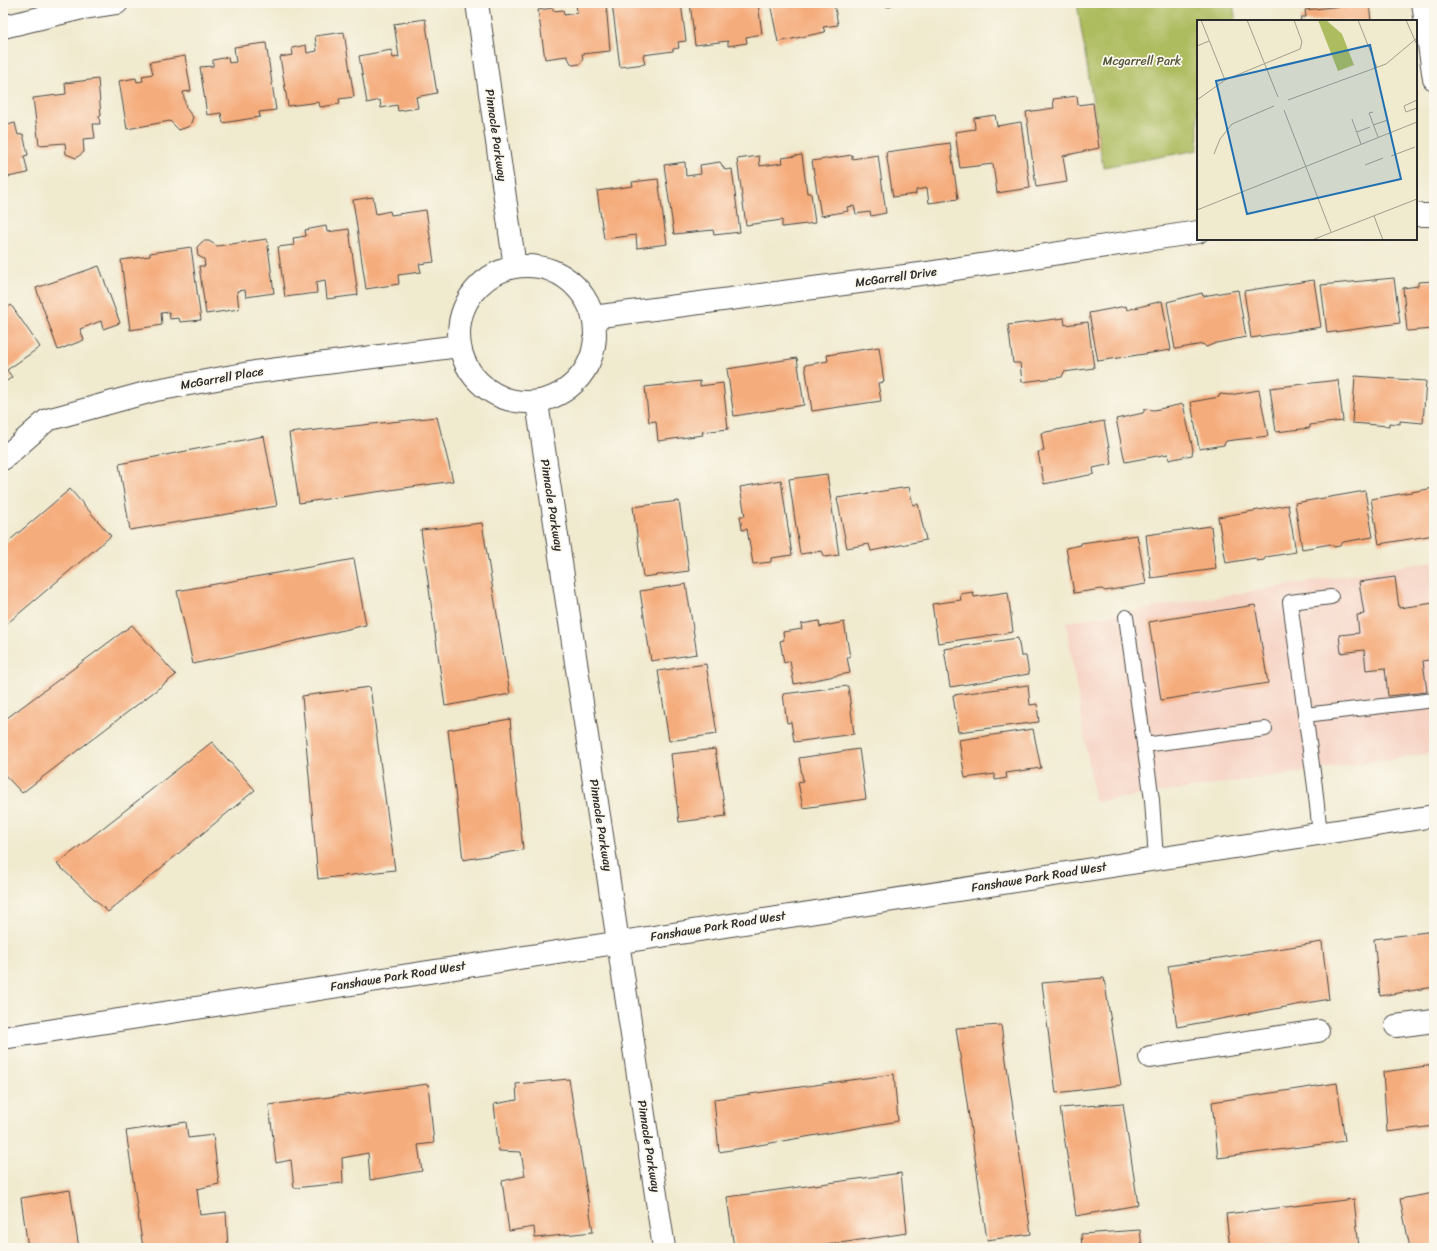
<svg xmlns="http://www.w3.org/2000/svg" width="1437" height="1251" viewBox="0 0 1437 1251" font-family="Sriracha,sans-serif">
<style>
.built{fill:#f6d2c3}
.green{fill:#adbc5f;stroke:#6c7445}
.building{fill:#f5ac7b}
.lines{fill:none;stroke-linecap:round;stroke-linejoin:round}
.lane-casing{stroke:#494844;stroke-width:16}
.street-casing{stroke:#494844;stroke-width:24}
.secondary-casing{stroke:#494844;stroke-width:24}
.lane{stroke:#fff;stroke-width:14}
.street{stroke:#fff;stroke-width:22}
.secondary{stroke:#fff;stroke-width:22}
.labels{text-anchor:middle;dominant-baseline:central;stroke-width:3.5;stroke-linejoin:round;paint-order:stroke}
.park-label{font-size:12px;fill:#52563b;stroke:#fbf7ec}
.street-label{font-size:12px;fill:#2b2b2b;stroke:#fbf7ec}
.inset-road{fill:none;stroke:#a19e8d;stroke-width:1}
.view{fill:#1f6fb2;fill-opacity:0.15;stroke:#1f6fb2;stroke-width:2}
.inset-edge{fill:none;stroke:#2b2b2b;stroke-width:2}
</style>
<rect width="100%" height="100%" fill="#fbf7ec"/>
<filter id="ink" filterUnits="userSpaceOnUse"><feTurbulence type="fractalNoise" baseFrequency=".025" numOctaves="2"/><feDisplacementMap in="SourceGraphic" scale="8" xChannelSelector="R" yChannelSelector="G"/><feConvolveMatrix kernelMatrix="1 2 1 2 8 2 1 2 1" color-interpolation-filters="sRGB"/></filter>
<filter id="wash" filterUnits="userSpaceOnUse"><feTurbulence type="fractalNoise" baseFrequency=".012" numOctaves="4" result="noise"/><feDisplacementMap in="SourceGraphic" scale="16" xChannelSelector="R" yChannelSelector="G"/><feGaussianBlur stdDeviation="0.9" result="paint"/><feColorMatrix in="noise" values="0 0 0 0 0 0 0 0 0 0 0 0 0 0 0 0 0 1.4 0 .05"/><feComposite in="paint" operator="in"/></filter>
<g filter="url(#wash)">
<rect width="100%" height="100%" fill="#f0eacf"/>
<path class="built" d="M 1434,561 L 1434,753 L 1095,802 L 1066,622 Z"/>
<path class="green" d="M 1077,3 L 1233,3 L 1236,21 L 1198,21 L 1198,150 L 1103,167 Z"/>
<g id="blocks">
<path class="building" d="M 576,3 L 606,3 L 610,51 L 582,54 L 583,59 L 580,64 L 572,65 L 567,56 L 545,59 L 538,10 L 553,8 L 553,11 L 563,10 L 564,15 L 577,13 Z
M 612,3 L 681,3 L 686,41 L 678,42 L 679,48 L 673,49 L 673,51 L 643,55 L 645,64 L 620,67 Z
M 690,3 L 758,3 L 762,34 L 746,37 L 747,43 L 728,46 L 728,41 L 695,45 Z
M 770,3 L 834,3 L 838,25 L 823,27 L 825,32 L 778,42 Z
M 880,3 L 895,3 L 890,7 L 882,6 Z
M 1369,3 L 1371,21 L 1300,21 L 1301,17 L 1306,17 L 1305,10 Z
M 425,19 L 437,93 L 416,97 L 418,108 L 398,111 L 397,105 L 381,108 L 380,100 L 367,103 L 359,56 L 391,50 L 393,58 L 399,57 L 394,24 Z
M 344,32 L 354,97 L 339,99 L 340,104 L 320,107 L 319,102 L 288,106 L 280,57 L 293,55 L 292,48 L 306,45 L 307,53 L 317,51 L 315,36 Z
M 266,43 L 276,110 L 259,112 L 260,117 L 223,123 L 221,113 L 207,115 L 200,67 L 213,66 L 213,60 L 228,57 L 229,63 L 236,62 L 234,47 Z
M 185,56 L 191,91 L 183,92 L 186,108 L 193,117 L 190,126 L 179,130 L 170,121 L 127,129 L 119,81 L 136,78 L 137,82 L 143,81 L 142,76 L 153,74 L 150,62 Z
M 98,79 L 101,116 L 99,116 L 100,124 L 93,124 L 95,138 L 83,139 L 84,152 L 76,158 L 66,154 L 65,143 L 39,145 L 33,98 L 66,94 L 65,83 Z
M 1077,96 L 1078,105 L 1093,103 L 1099,148 L 1063,156 L 1067,182 L 1036,187 L 1026,112 L 1054,108 L 1053,99 Z
M 995,115 L 997,126 L 1021,122 L 1030,188 L 997,193 L 993,164 L 960,168 L 955,132 L 975,129 L 974,118 Z
M 15,123 L 18,135 L 23,134 L 28,155 L 24,156 L 28,173 L 3,178 L 3,126 Z
M 950,143 L 958,199 L 929,203 L 927,188 L 916,190 L 916,194 L 893,197 L 886,152 Z
M 802,155 L 807,193 L 811,193 L 815,223 L 782,227 L 782,220 L 746,225 L 737,159 L 759,156 L 760,166 L 783,163 L 782,158 Z
M 852,155 L 852,159 L 878,155 L 886,213 L 871,216 L 870,212 L 856,214 L 854,206 L 847,207 L 848,211 L 821,216 L 812,161 Z
M 685,162 L 686,176 L 701,174 L 700,165 L 720,162 L 725,170 L 732,169 L 740,232 L 714,235 L 713,230 L 674,234 L 664,165 Z
M 658,179 L 667,244 L 637,248 L 636,235 L 604,239 L 597,191 L 633,186 L 632,182 Z
M 373,197 L 376,214 L 390,211 L 391,215 L 426,210 L 434,262 L 419,264 L 421,272 L 398,275 L 399,284 L 366,289 L 353,200 Z
M 326,226 L 327,232 L 349,229 L 358,295 L 327,299 L 325,280 L 316,282 L 317,293 L 285,297 L 278,247 L 294,245 L 293,238 L 306,236 L 305,230 Z
M 267,239 L 274,293 L 246,297 L 245,290 L 237,291 L 239,309 L 206,314 L 199,266 L 205,266 L 204,259 L 198,256 L 197,247 L 203,241 L 209,241 L 217,246 Z
M 191,247 L 201,320 L 180,322 L 179,318 L 170,319 L 169,312 L 161,313 L 162,325 L 130,330 L 121,260 L 150,256 L 150,253 Z
M 99,266 L 120,323 L 103,329 L 101,321 L 80,329 L 84,340 L 58,350 L 36,288 Z
M 1394,278 L 1400,323 L 1327,333 L 1321,285 Z
M 1314,280 L 1321,327 L 1251,338 L 1244,291 Z
M 1434,281 L 1434,329 L 1407,331 L 1403,288 L 1418,286 L 1418,282 Z
M 1238,290 L 1246,337 L 1216,343 L 1206,347 L 1203,344 L 1175,349 L 1167,302 L 1202,293 L 1203,296 Z
M 1162,301 L 1171,350 L 1098,361 L 1089,313 L 1126,306 L 1127,310 Z
M 11,305 L 40,347 L 7,370 L 12,377 L 3,384 L 3,311 Z
M 1064,318 L 1065,325 L 1088,322 L 1094,368 L 1064,372 L 1062,377 L 1022,382 L 1020,363 L 1013,363 L 1008,325 Z
M 879,347 L 884,382 L 878,383 L 881,401 L 812,411 L 805,365 L 828,361 L 827,355 Z
M 797,358 L 804,405 L 734,416 L 727,369 Z
M 1355,376 L 1426,381 L 1423,423 L 1400,421 L 1400,424 L 1389,423 L 1389,426 L 1352,423 Z
M 1338,380 L 1343,421 L 1310,425 L 1310,428 L 1276,432 L 1270,388 Z
M 700,381 L 700,386 L 723,383 L 728,429 L 702,432 L 703,435 L 658,441 L 656,421 L 649,422 L 645,387 Z
M 1259,390 L 1268,436 L 1226,441 L 1224,445 L 1199,449 L 1191,402 L 1219,397 L 1220,394 L 1230,395 Z
M 1183,404 L 1193,450 L 1192,455 L 1169,460 L 1168,454 L 1125,462 L 1116,419 L 1143,413 L 1145,409 L 1154,410 Z
M 437,417 L 453,481 L 299,503 L 289,433 Z
M 1104,421 L 1112,464 L 1093,468 L 1094,474 L 1044,484 L 1038,452 L 1044,451 L 1041,433 Z
M 264,436 L 277,506 L 130,530 L 119,464 Z
M 827,474 L 839,555 L 825,557 L 822,551 L 800,554 L 789,479 Z
M 781,480 L 792,555 L 771,558 L 771,562 L 753,564 L 747,529 L 742,530 L 740,516 L 745,516 L 740,487 Z
M 909,487 L 913,505 L 918,504 L 926,540 L 871,551 L 869,544 L 847,548 L 837,498 Z
M 1434,488 L 1434,535 L 1379,544 L 1371,499 Z
M 70,489 L 111,536 L 3,627 L 3,546 Z
M 1365,491 L 1373,537 L 1343,542 L 1340,546 L 1334,547 L 1331,544 L 1302,549 L 1295,503 Z
M 679,501 L 689,571 L 643,577 L 633,507 Z
M 1288,505 L 1296,552 L 1266,557 L 1264,560 L 1257,561 L 1255,558 L 1226,563 L 1218,517 Z
M 482,523 L 510,694 L 445,706 L 421,530 Z
M 1211,526 L 1216,569 L 1151,578 L 1146,535 Z
M 1137,535 L 1146,584 L 1105,591 L 1102,589 L 1074,593 L 1066,548 L 1081,545 L 1081,543 Z
M 354,559 L 366,625 L 193,664 L 177,591 Z
M 1395,577 L 1399,608 L 1434,603 L 1434,659 L 1423,661 L 1427,692 L 1388,696 L 1385,668 L 1366,670 L 1364,650 L 1341,653 L 1339,635 L 1359,633 L 1357,615 L 1364,614 L 1359,582 Z
M 686,584 L 697,654 L 651,661 L 640,591 Z
M 973,592 L 974,597 L 1008,592 L 1013,632 L 938,643 L 932,604 L 961,600 L 960,594 Z
M 1255,605 L 1268,683 L 1161,700 L 1149,622 Z
M 819,621 L 820,627 L 844,622 L 850,657 L 847,657 L 850,673 L 794,684 L 790,661 L 784,663 L 780,641 L 784,640 L 783,632 L 802,629 L 801,624 Z
M 132,625 L 176,675 L 22,793 L 3,773 L 3,721 Z
M 1018,638 L 1021,656 L 1026,656 L 1029,674 L 950,687 L 944,649 Z
M 706,664 L 717,734 L 669,741 L 658,671 Z
M 1028,685 L 1030,705 L 1037,704 L 1039,722 L 958,732 L 953,695 Z
M 848,686 L 854,734 L 794,742 L 791,722 L 787,723 L 783,694 Z
M 370,687 L 395,870 L 318,879 L 302,696 Z
M 510,719 L 523,850 L 463,860 L 448,730 Z
M 1033,729 L 1041,768 L 1006,773 L 1007,778 L 995,780 L 995,774 L 965,778 L 959,740 Z
M 212,742 L 255,790 L 108,912 L 57,864 Z
M 715,749 L 726,816 L 679,822 L 671,754 Z
M 859,749 L 866,799 L 803,808 L 798,782 L 803,781 L 799,758 Z
M 1434,931 L 1434,987 L 1380,996 L 1374,939 Z
M 1322,942 L 1329,999 L 1177,1027 L 1168,966 Z
M 1104,978 L 1121,1085 L 1056,1093 L 1042,983 Z
M 1001,1025 L 1031,1234 L 987,1240 L 956,1028 Z
M 1434,1065 L 1434,1126 L 1387,1132 L 1383,1072 Z
M 894,1074 L 898,1121 L 719,1152 L 714,1099 Z
M 569,1079 L 593,1232 L 535,1238 L 534,1227 L 509,1231 L 502,1181 L 525,1176 L 521,1152 L 499,1151 L 494,1104 L 517,1100 L 516,1084 Z
M 1337,1083 L 1345,1141 L 1218,1158 L 1212,1102 Z
M 428,1084 L 434,1143 L 418,1145 L 422,1171 L 370,1180 L 368,1153 L 342,1158 L 343,1183 L 294,1188 L 291,1160 L 276,1163 L 269,1105 Z
M 1123,1103 L 1138,1205 L 1076,1216 L 1060,1108 Z
M 186,1122 L 188,1138 L 213,1135 L 219,1184 L 197,1189 L 200,1215 L 226,1212 L 228,1248 L 143,1248 L 126,1131 Z
M 901,1173 L 907,1233 L 806,1248 L 734,1248 L 727,1197 Z
M 70,1190 L 79,1248 L 28,1248 L 21,1198 Z
M 1434,1193 L 1434,1248 L 1410,1248 L 1400,1199 Z
M 1354,1199 L 1359,1248 L 1230,1248 L 1226,1214 Z
M 1140,1230 L 1142,1248 L 1082,1248 L 1081,1234 Z
M 432,1245 L 432,1248 L 412,1248 L 412,1247 Z"/>
</g>
</g>
<g filter="url(#ink)">
<use href="#blocks" fill-opacity="0" stroke="#494844" stroke-width="1"/>
<g class="lines">
<defs>
<path id="lane" d="M 1126,617 L 1152,800 L 1156,859
M 1305,715 L 1434,700
M 1144,745 L 1265,729
M 1320,834 L 1315,787 L 1290,602 L 1331,597"/>
<path id="street" d="M 77,3 L 78,9 L 117,3
M 1423,3 L 1434,79
M 3,27 L 78,9
M 1416,215 L 1434,215
M 593,317 L 928,273 L 1198,232
M 3,459 L 47,420 L 156,390 L 255,372 L 459,346
M 1396,1026 L 1434,1021
M 1150,1057 L 1318,1031"/>
<path id="secondary" d="M 477,3 L 515,267
M459 334a68 68 0 1 1 136 0a68 68 0 1 1-136 0Z
M 537,403 L 664,1248
M 3,1038 L 1434,816"/>
</defs>
<use href="#lane" class="lane-casing"/>
<use href="#street" class="street-casing"/>
<use href="#secondary" class="secondary-casing"/>
<use href="#lane" class="lane"/>
<use href="#street" class="street"/>
<use href="#secondary" class="secondary"/>
</g>
</g>
<g class="labels">
<g class="park-label">
<text x="1142" y="61">Mcgarrell Park</text>
</g>
<g class="street-label">
<text transform="translate(496 135) rotate(82)">Pinnacle Parkway</text>
<text transform="translate(896 277) rotate(-8)">McGarrell Drive</text>
<text transform="translate(222 378) rotate(-10)">McGarrell Place</text>
<text transform="translate(552 505) rotate(81)">Pinnacle Parkway</text>
<text transform="translate(601 825) rotate(81)">Pinnacle Parkway</text>
<text transform="translate(1039 877) rotate(-9)">Fanshawe Park Road West</text>
<text transform="translate(718 926) rotate(-9)">Fanshawe Park Road West</text>
<text transform="translate(398 976) rotate(-9)">Fanshawe Park Road West</text>
<text transform="translate(649 1146) rotate(81)">Pinnacle Parkway</text>
</g>
</g>
<g transform="translate(1197 20)">
<rect width="220" height="220" fill="#f0eacf"/>
<path d="M 121,0 L 129,0 L 145,14 L 157,45 L 141,51 Z" fill="#adbc5f"/>
<path class="inset-road" d="M 4,0 L 28,60 L 103,29 L 105,22 L 97,0M 50,0 L 81,77M 161,0 L 180,48M 209,0 L 220,25M 0,26 L 12,21M 0,80 L 28,60M 91,80 L 189,44 L 220,18M 220,80 L 207,86 L 209,92 L 220,88M 87,90 L 134,212M 176,92 L 172,93 L 181,117M 155,99 L 164,124M 176,105 L 191,100M 160,112 L 173,107M 17,134 L 23,119 L 35,104 L 77,86M 194,136 L 218,127M 168,145 L 186,138M 0,190 L 220,102M 177,196 L 186,220M 115,220 L 220,179"/>
<path class="view" d="M 173,25 L 204,159 L 50,194 L 19,61 Z"/>
<rect width="220" height="220" class="inset-edge"/>
</g>
<rect width="1437" height="1251" fill="none" stroke="#fbf7ec" stroke-width="16"/>
</svg>
